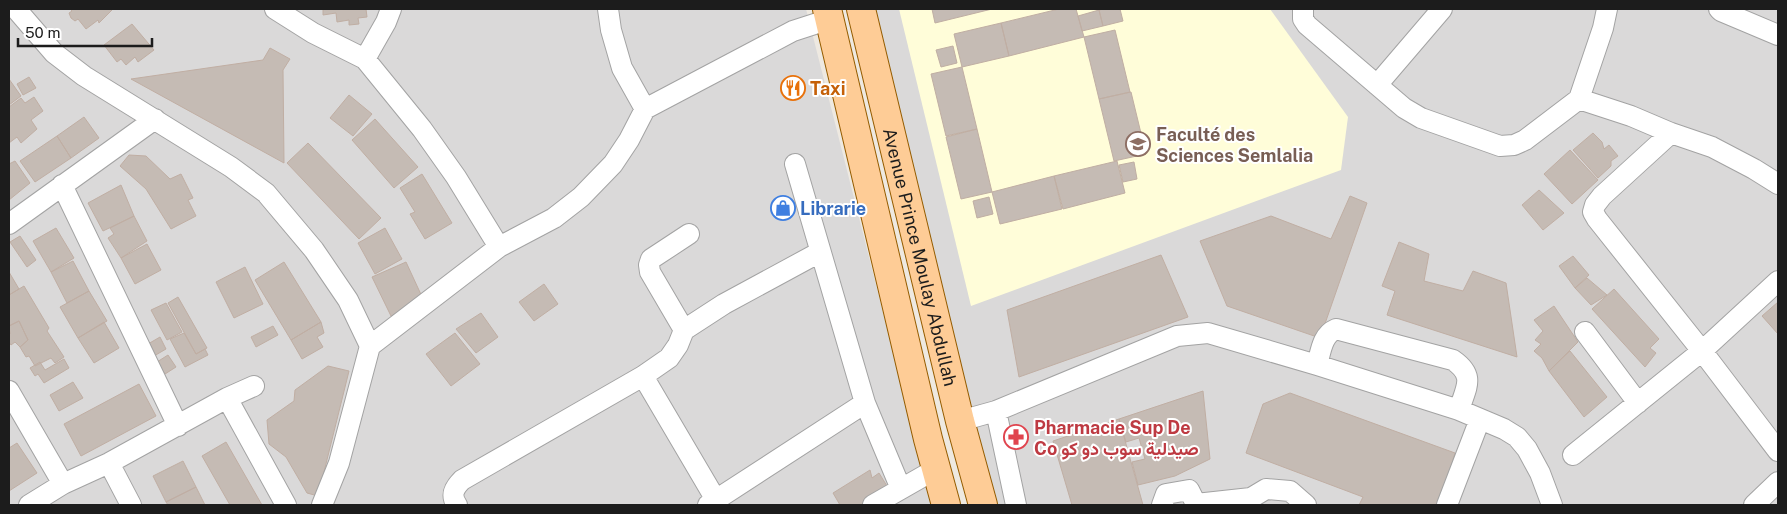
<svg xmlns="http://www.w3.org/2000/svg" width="1787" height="514" viewBox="0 0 1787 514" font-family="'Public Sans',Vazirmatn,sans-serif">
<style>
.residential{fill:#dad9d9}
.education{fill:#fffdd9}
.building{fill:#c5bbb4;stroke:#c0aea3}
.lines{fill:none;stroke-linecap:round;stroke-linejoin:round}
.street-casing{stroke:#a3a3a3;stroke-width:22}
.primary-casing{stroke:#945c00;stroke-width:30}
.street{stroke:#fff;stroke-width:20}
.primary{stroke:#fecc96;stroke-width:28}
.labels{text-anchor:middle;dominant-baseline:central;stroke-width:4;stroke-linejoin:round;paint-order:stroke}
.food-label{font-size:18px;font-weight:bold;fill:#c56008;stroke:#fff;text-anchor:start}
.education-label{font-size:18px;font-weight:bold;fill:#785e54;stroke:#fff;text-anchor:start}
.shop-label{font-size:18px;font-weight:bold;fill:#366cbe;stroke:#fff;text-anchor:start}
.street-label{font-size:18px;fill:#1c1c1c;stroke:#fff}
.health-label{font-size:18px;font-weight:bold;fill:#be3a42;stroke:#fff;text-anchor:start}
</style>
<rect width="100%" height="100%" fill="#eee9e1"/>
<path class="residential" d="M 9,9 L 806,9 L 932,505 L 9,505 Z
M 864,9 L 1778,9 L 1778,505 L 993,505 Z"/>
<path class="education" d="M 899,9 L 1270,9 L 1348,117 L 1341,170 L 971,306 Z"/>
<path class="building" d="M 70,9 L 113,9 L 99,23 L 98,20 L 86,29 L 78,19 L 75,21 L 71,18 L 69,13 L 72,11 Z
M 323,9 L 370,9 L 366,9 L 367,17 L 358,18 L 359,24 L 349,25 L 349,20 L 337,22 L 336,13 L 323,15 Z
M 932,9 L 992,9 L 935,23 Z
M 1059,9 L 1076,9 L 1084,37 L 1009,56 L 1001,23 Z
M 1104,9 L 1120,9 L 1123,21 L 1103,26 L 1099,10 Z
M 1099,10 L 1103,26 L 1082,31 L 1078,16 Z
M 1001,23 L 1009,56 L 962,67 L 954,34 Z
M 132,24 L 154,50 L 138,62 L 135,57 L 126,65 L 121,59 L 117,62 L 104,45 Z
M 1115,30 L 1130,92 L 1099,99 L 1084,37 Z
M 953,46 L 957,63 L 941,67 L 936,50 Z
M 270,48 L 290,59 L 283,70 L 284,163 L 131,79 L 263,60 Z
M 962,67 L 977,129 L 946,136 L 931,74 Z
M 29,77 L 36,88 L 23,95 L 17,84 Z
M 9,79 L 21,96 L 9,105 Z
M 1131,92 L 1146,154 L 1114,161 L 1099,99 Z
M 349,95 L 372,114 L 353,136 L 330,118 Z
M 34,97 L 43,111 L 31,120 L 37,129 L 21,143 L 17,137 L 9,143 L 9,107 L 21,98 L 25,103 Z
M 84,117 L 99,138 L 71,158 L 57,136 Z
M 375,119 L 418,167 L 394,188 L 352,140 Z
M 977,129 L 992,192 L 961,199 L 946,137 Z
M 1593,133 L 1602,142 L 1604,149 L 1609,145 L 1618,156 L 1611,161 L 1611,166 L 1598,178 L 1573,150 Z
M 57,136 L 71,158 L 35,182 L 20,161 Z
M 308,143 L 381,218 L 359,239 L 287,163 Z
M 1570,150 L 1598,180 L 1572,204 L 1544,174 Z
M 129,155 L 146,156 L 170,179 L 181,174 L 193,198 L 188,200 L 196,216 L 171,229 L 146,189 L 120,166 Z
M 15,161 L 30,183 L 9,200 L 9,164 Z
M 1117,161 L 1125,193 L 1063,209 L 1054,176 Z
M 1134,162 L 1137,179 L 1123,182 L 1119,165 Z
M 422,174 L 452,223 L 425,239 L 410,214 L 415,212 L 400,188 Z
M 1054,176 L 1062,209 L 1000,224 L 992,192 Z
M 121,185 L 134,216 L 103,231 L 88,203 Z
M 1539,190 L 1564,213 L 1543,230 L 1522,205 Z
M 1350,196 L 1367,203 L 1320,338 L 1227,306 L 1200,241 L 1271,216 L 1331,239 Z
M 989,197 L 993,214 L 977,218 L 973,201 Z
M 134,216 L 147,241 L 121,258 L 108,238 L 114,234 L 110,228 Z
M 56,228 L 74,258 L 51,272 L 33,241 Z
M 385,228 L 402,259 L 375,274 L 358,243 Z
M 20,236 L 36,260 L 27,267 L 10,242 Z
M 1399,242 L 1429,254 L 1424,281 L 1463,291 L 1473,271 L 1506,283 L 1517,357 L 1387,315 L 1395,291 L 1382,286 Z
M 147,244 L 161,270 L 135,284 L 121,258 Z
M 1161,255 L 1188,317 L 1019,377 L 1007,310 Z
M 1573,256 L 1589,275 L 1575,288 L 1559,266 Z
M 73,261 L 89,291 L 67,303 L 51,272 Z
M 284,262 L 321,322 L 291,340 L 255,280 Z
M 406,262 L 424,301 L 391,316 L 372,277 Z
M 245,267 L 263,304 L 234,318 L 216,282 Z
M 9,272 L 19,289 L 9,295 Z
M 1587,278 L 1607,295 L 1591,305 L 1575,288 Z
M 544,284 L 558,304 L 534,321 L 519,302 Z
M 24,286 L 49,328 L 47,331 L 64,357 L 55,363 L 51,358 L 35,366 L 29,356 L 26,357 L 20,347 L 28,340 L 19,321 L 9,326 L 9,295 Z
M 1614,289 L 1659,339 L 1650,348 L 1656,353 L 1645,367 L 1592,309 Z
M 89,291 L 107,321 L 78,338 L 60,307 Z
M 178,297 L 207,348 L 196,354 L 168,303 Z
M 1778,302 L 1778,334 L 1762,316 Z
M 166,303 L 182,332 L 167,340 L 151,310 Z
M 1554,306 L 1578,342 L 1549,371 L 1542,358 L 1534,351 L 1541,344 L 1535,340 L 1543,331 L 1534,320 Z
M 481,313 L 498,337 L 476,353 L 456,329 Z
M 19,321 L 28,340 L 20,347 L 15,342 L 11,345 L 9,342 L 9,335 L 10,334 L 9,326 Z
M 104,322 L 119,348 L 94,363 L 78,338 Z
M 321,322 L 324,333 L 317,337 L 323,347 L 302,359 L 291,340 Z
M 273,326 L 278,335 L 256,347 L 251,337 Z
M 184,333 L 196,354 L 205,349 L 208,355 L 185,367 L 170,339 Z
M 455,333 L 480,364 L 451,386 L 426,354 Z
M 160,337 L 166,349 L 154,356 L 148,344 Z
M 1570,351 L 1607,397 L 1584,417 L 1549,371 Z
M 168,355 L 176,367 L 165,374 L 157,362 Z
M 64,359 L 69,368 L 44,383 L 38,374 L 35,376 L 30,368 L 40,362 L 45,370 Z
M 328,366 L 349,371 L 318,496 L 307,493 L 286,457 L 269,444 L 267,420 L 294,401 L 295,390 Z
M 73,382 L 83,398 L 59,411 L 50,395 Z
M 139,384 L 156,416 L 81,456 L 64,424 Z
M 1203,391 L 1210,459 L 1175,476 L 1138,485 L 1132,462 L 1145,459 L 1139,438 L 1126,442 L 1119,419 Z
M 1290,393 L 1455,453 L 1440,505 L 1359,505 L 1363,497 L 1246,453 L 1263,404 Z
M 1119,419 L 1143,505 L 1072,505 L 1053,441 Z
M 226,442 L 262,505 L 230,505 L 202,456 Z
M 17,443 L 37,473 L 9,491 L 9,448 Z
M 183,461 L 196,487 L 166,502 L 153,476 Z
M 870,470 L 872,478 L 879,473 L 887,486 L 866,505 L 840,505 L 833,493 Z
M 196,487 L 205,505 L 168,505 L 166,502 Z"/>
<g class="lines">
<defs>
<path id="street" d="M 16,9 L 54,53 L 84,76 L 231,167 L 266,193 L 314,250 L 348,300 L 370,346 L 339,463 L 322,505
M 275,9 L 313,33 L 365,59 L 422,129 L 456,177 L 499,247
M 608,9 L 611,30 L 622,68 L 645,109
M 1303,9 L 1303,19 L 1307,25 L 1404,108 L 1421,118 L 1500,146 L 1514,145 L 1525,140 L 1579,99 L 1603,28 L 1607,9
M 1719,9 L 1721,11 L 1778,35
M 365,59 L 386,22 L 391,9
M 1377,85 L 1442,9
M 1579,99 L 1631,116 L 1671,133 L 1712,147 L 1754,169 L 1778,184
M 1671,133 L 1602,196 L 1595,205 L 1593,212 L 1597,219 L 1702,351 L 1778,451
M 795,164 L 865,403 L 901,489
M 62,185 L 178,426
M 9,224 L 155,119
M 684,330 L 650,272 L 649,265 L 651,259 L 689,234
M 1585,332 L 1638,403
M 370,346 L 499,247 L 554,218 L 581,197 L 613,164 L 629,140 L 645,109 L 793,31 L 830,19
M 1317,365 C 1321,351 1322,335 1336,329 L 1453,360 C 1476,376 1466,387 1459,410
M 643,376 L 716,500
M 9,391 L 63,484
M 227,398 L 286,505
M 996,411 L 1016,505
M 960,421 L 996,411 L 1177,336 L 1208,333 L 1317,365 L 1459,410 L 1504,429 L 1517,437 L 1527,449 L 1540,473 L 1552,505
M 1573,455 L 1702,351 L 1778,281
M 109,463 L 131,505
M 29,505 L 63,484 L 109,463 L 227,398 L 254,386
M 457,505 C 450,495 454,488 462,480 L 643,376 L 669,358 L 678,345 L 684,330 L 724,304 L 820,252
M 708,505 L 865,403
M 873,505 L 936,469
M 1162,505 L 1166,494 L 1189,490 L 1196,504 L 1251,498 L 1266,489 L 1290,491 L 1306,505
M 1447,505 L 1480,419
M 1754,505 L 1778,482"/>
<g id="primary">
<path d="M 827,9 L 928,439 L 946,505"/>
<path id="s1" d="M 861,9 L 960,421 L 983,505"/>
</g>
</defs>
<use href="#street" class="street-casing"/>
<use href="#primary" class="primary-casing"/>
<use href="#street" class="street"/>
<use href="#primary" class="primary"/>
</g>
<defs>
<symbol id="restaurant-ring" viewBox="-11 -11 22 22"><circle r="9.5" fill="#fff" stroke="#e8710a" stroke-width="1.5"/><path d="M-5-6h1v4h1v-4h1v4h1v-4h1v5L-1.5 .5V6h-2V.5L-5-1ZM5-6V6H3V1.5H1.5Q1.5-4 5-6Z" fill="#e8710a"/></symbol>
<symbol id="university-ring" viewBox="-11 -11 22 22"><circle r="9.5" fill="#fff" stroke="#8d6e63" stroke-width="1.5"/><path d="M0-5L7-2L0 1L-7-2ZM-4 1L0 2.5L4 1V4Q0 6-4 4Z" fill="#8d6e63"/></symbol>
<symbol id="shop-ring" viewBox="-11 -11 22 22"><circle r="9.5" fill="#fff" stroke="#3f7fe0" stroke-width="1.5"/><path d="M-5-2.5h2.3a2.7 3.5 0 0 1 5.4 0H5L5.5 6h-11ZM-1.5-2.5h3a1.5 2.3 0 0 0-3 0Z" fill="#3f7fe0"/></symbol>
<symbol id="pharmacy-ring" viewBox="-11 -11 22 22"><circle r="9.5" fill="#fff" stroke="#e0444e" stroke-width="1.5"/><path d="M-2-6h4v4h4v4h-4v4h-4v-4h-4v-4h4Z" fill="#e0444e"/></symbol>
</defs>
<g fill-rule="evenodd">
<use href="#restaurant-ring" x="779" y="74" width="28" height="28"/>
<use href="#university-ring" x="1124" y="130" width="28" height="28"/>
<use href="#shop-ring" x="769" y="194" width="28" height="28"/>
<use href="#pharmacy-ring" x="1002" y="423" width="28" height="28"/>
</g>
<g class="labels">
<g class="food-label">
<text x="810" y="88">Taxi</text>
</g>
<g class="education-label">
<text x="1156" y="134">Faculté des<tspan x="1156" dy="21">Sciences Semlalia</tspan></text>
</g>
<g class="shop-label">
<text x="800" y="208">Librarie</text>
</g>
<g class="street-label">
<text stroke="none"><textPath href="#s1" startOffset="255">Avenue Prince Moulay Abdullah</textPath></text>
</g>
<g class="health-label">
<text x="1034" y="427">Pharmacie Sup De<tspan x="1034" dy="21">Co صيدلية سوب دو كو</tspan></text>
</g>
</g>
<rect width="1787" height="514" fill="none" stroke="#1c1c1c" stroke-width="20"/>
<path d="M18 38v8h134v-8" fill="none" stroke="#1c1c1c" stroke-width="2.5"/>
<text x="25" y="38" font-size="15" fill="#1c1c1c" stroke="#ffffff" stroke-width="4" paint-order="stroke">50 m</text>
</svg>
